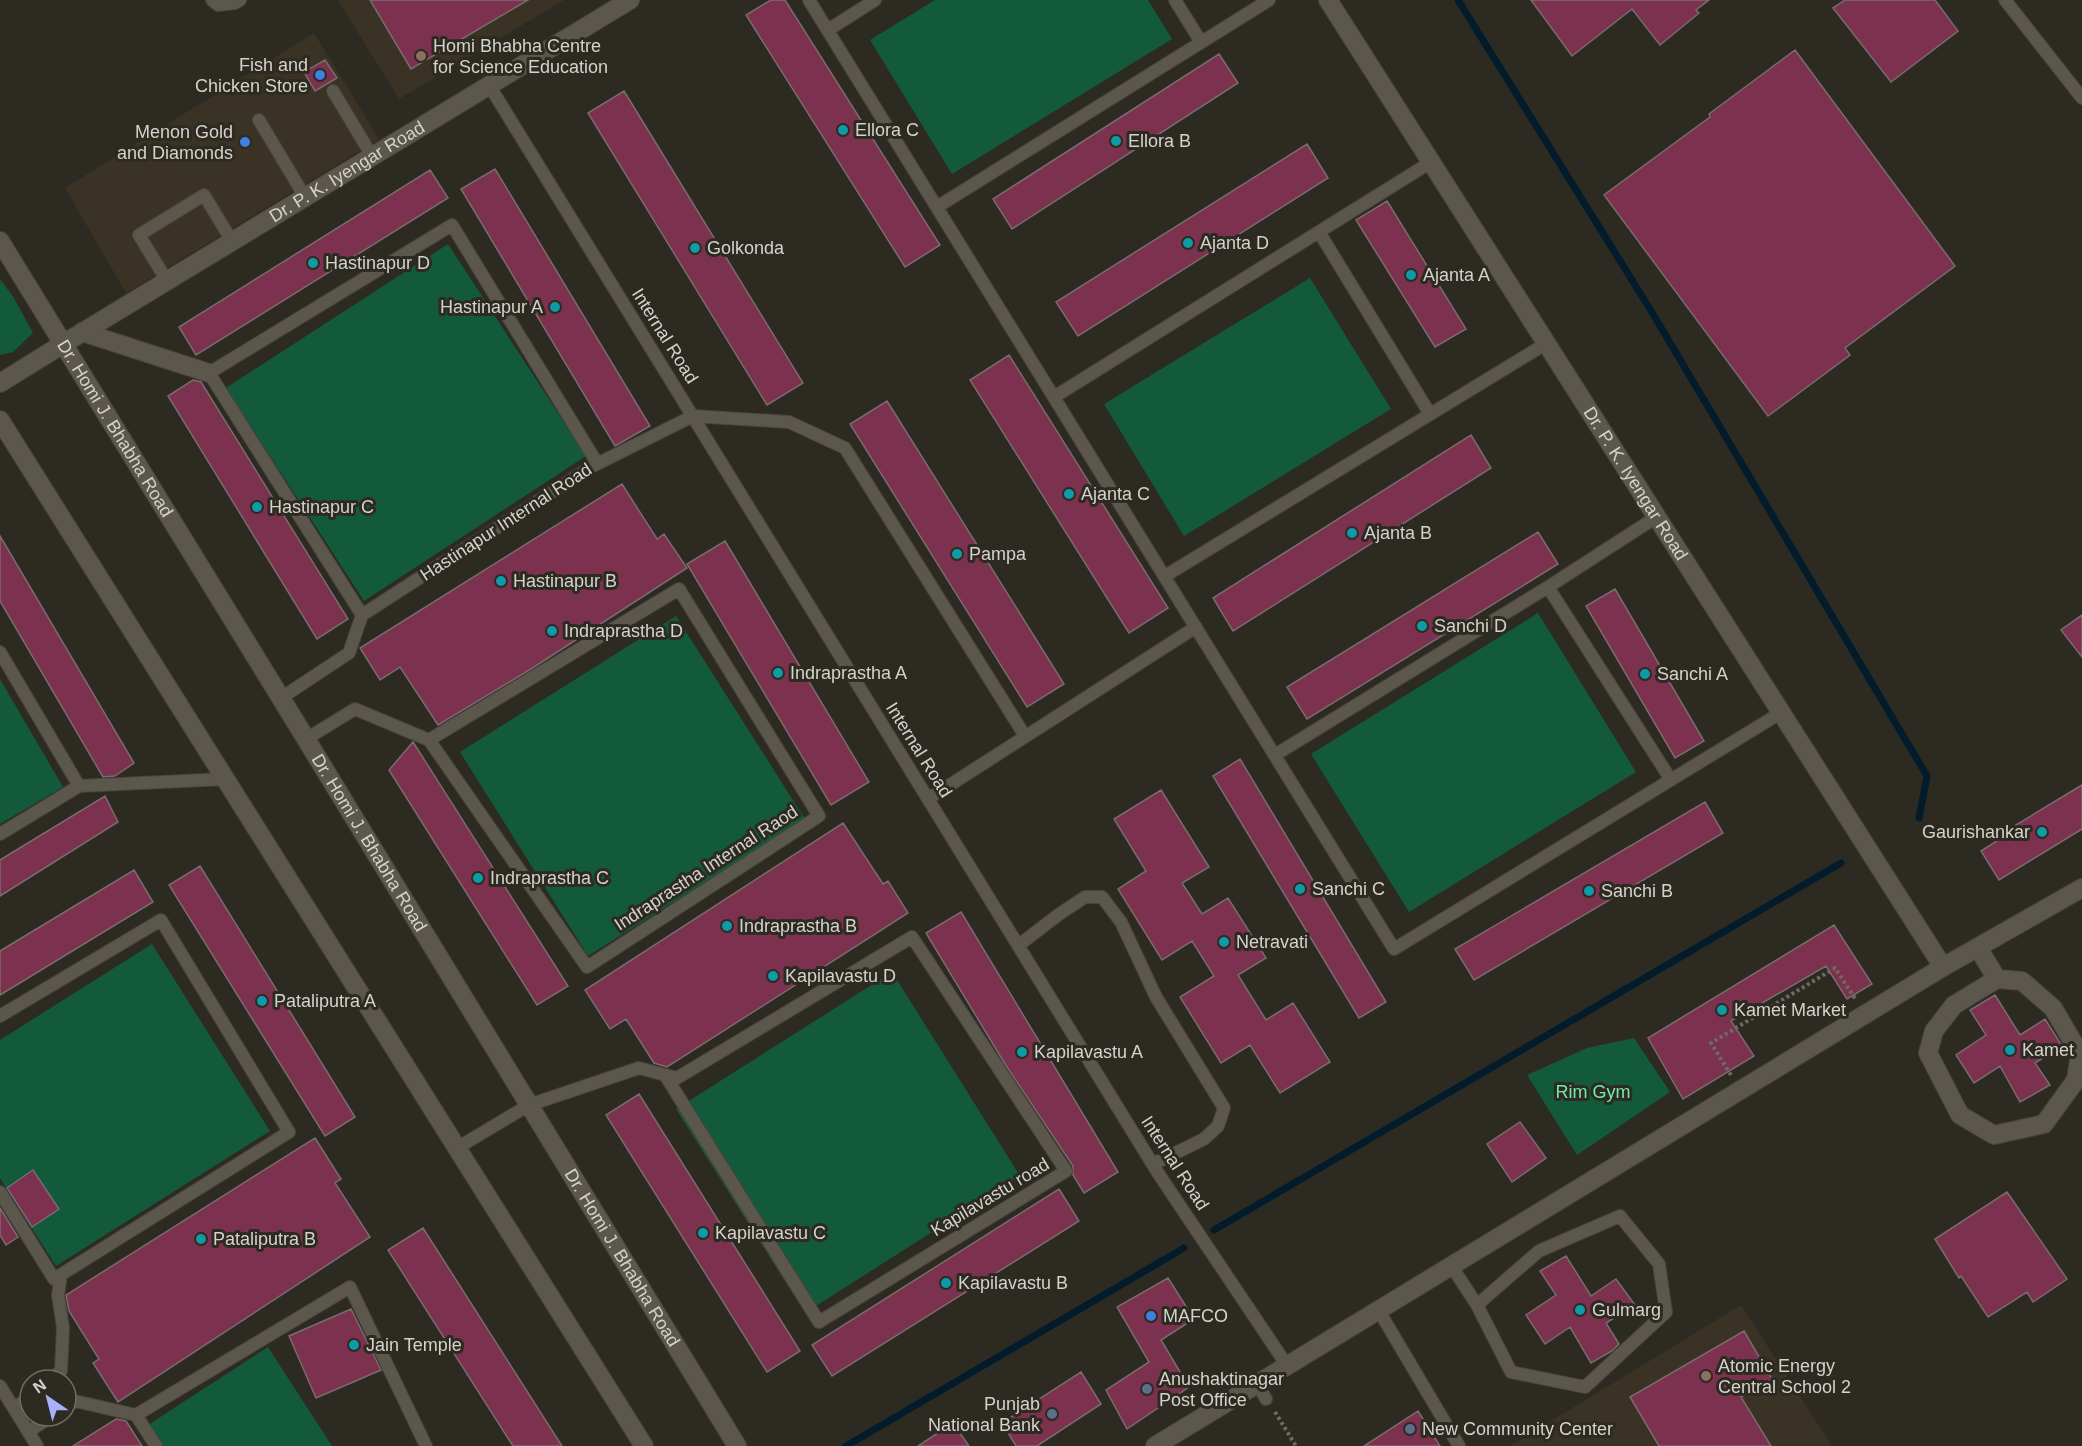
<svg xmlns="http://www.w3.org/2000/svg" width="2082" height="1446" viewBox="0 0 2082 1446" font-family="Arial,sans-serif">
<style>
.built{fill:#3a3325}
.green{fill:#135a3c}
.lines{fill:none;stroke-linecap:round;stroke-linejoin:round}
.stream{stroke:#031c2c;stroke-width:7}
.building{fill:#7c314e;stroke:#786c6f;stroke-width:1.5}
.service-casing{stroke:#48443d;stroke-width:14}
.minor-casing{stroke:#48443d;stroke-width:20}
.tertiary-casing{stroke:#48443d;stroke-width:20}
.path{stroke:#6e6b63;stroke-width:4;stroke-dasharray:3 3;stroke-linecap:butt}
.service{stroke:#5b574d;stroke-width:12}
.minor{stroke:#5b574d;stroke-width:18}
.tertiary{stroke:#5b574d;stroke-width:18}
.education-dot{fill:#8d6e63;stroke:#2d2a21;stroke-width:2}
.shop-dot{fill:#3f7fe0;stroke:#2d2a21;stroke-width:2}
.culture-dot{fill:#0f9aa8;stroke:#2d2a21;stroke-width:2}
.service-dot{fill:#5c6f8a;stroke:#2d2a21;stroke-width:2}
.labels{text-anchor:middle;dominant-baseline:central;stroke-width:6;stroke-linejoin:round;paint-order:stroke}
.poi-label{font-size:18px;fill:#d5d2cd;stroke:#2d2a21;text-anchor:start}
.street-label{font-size:18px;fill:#d5d2cd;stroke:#2d2a21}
.park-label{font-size:18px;fill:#70ebb0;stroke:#2d2a21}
</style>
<rect width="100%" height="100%" fill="#2d2a21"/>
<path class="built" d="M 338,0 L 564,0 L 399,99 Z
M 314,33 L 379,139 L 126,293 L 65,188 Z
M 1741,1305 L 1832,1446 L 1510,1446 Z"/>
<path class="green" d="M 935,0 L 1148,0 L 1172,39 L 952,174 L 870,40 Z
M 448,244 L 586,456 L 364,601 L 226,388 Z
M 1310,278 L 1391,409 L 1184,536 L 1104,404 Z
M 0,279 L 14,298 L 33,333 L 13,352 L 0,355 Z
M 1538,613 L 1636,772 L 1409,912 L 1311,754 Z
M 676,616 L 805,819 L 588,956 L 460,752 Z
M 0,679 L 63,787 L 0,824 Z
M 152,944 L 270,1131 L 56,1266 L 0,1178 L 0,1040 Z
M 892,972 L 1020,1176 L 805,1313 L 676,1109 Z
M 1634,1038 L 1670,1092 L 1577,1155 L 1527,1075 L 1587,1048 Z
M 268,1347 L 332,1446 L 161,1446 L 148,1425 Z"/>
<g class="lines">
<path class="stream" d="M 1458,0 L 1650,309 L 1927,776 L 1919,818
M 1214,1230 L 1841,863
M 846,1446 L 1184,1248"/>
</g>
<path class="building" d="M 370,0 L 528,0 L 411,69 Z
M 771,0 L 785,0 L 940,245 L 905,267 L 746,15 Z
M 1531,0 L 1709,0 L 1696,10 L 1699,13 L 1660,45 L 1632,9 L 1572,56 Z
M 1845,0 L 1935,0 L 1958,31 L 1891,82 L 1833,8 Z
M 1795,50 L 1955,266 L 1845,348 L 1850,355 L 1768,416 L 1604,195 L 1710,117 L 1709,114 Z
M 1219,54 L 1238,83 L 1012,229 L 993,199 Z
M 325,60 L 337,78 L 315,91 L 304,72 Z
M 624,91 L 803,383 L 767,405 L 588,113 Z
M 1307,144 L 1328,178 L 1078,336 L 1056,302 Z
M 495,169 L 650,426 L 615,446 L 461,189 Z
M 430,170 L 448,198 L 196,355 L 179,327 Z
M 1387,201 L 1466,329 L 1435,347 L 1356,220 Z
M 1009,355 L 1168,608 L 1129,633 L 970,380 Z
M 193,380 L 201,382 L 348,619 L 317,639 L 168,396 Z
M 887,401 L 1064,684 L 1027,707 L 850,424 Z
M 1471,435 L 1491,468 L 1233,631 L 1213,598 Z
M 622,484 L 657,539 L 664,534 L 687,568 L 531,669 L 438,725 L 400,667 L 380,680 L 360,648 Z
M 1538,532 L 1558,564 L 1307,719 L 1287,687 Z
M 0,536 L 134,763 L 115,776 L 103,777 L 0,601 Z
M 725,541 L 869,782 L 831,805 L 687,564 Z
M 1615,589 L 1704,741 L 1675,758 L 1586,606 Z
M 2082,615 L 2082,657 L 2061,630 Z
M 413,742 L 568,986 L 537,1005 L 389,770 Z
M 1240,759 L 1386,1002 L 1359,1018 L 1213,776 Z
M 2082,785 L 2082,829 L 1999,880 L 1981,851 L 2003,837 L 2001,834 Z
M 1161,790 L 1209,867 L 1182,883 L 1202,914 L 1228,898 L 1266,958 L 1238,975 L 1266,1020 L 1293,1003 L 1330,1062 L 1280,1093 L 1250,1045 L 1221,1063 L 1180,997 L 1214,976 L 1192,941 L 1162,960 L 1118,889 L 1146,871 L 1114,819 Z
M 105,796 L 118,822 L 0,896 L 0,860 Z
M 1705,802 L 1723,833 L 1474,980 L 1455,949 Z
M 843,823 L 883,884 L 888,881 L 908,913 L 667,1067 L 654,1063 L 626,1019 L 610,1029 L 585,990 Z
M 200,866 L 355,1117 L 325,1136 L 169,885 Z
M 134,870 L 153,902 L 0,995 L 0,951 Z
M 961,912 L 1118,1172 L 1084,1193 L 1073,1175 L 1073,1166 L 1005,1064 L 926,933 Z
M 1834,925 L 1872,984 L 1847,999 L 1826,966 L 1731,1021 L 1754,1056 L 1683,1099 L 1648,1038 Z
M 1995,995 L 2020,1035 L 2045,1019 L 2062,1046 L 2035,1063 L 2050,1085 L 2020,1102 L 2000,1066 L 1974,1083 L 1956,1055 L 1986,1035 L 1970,1010 Z
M 639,1094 L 800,1351 L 767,1372 L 606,1115 Z
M 1520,1122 L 1546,1158 L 1512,1182 L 1487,1144 Z
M 315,1138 L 341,1179 L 335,1183 L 370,1237 L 118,1402 L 93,1363 L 99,1359 L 69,1311 L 66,1295 Z
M 33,1170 L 59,1209 L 32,1227 L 7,1188 Z
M 1059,1189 L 1079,1221 L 832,1376 L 812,1345 Z
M 2007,1192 L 2067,1279 L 2033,1302 L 2027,1292 L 1988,1317 L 1961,1276 L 1959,1278 L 1935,1239 Z
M 0,1208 L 18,1237 L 6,1245 L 0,1235 Z
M 423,1228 L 562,1446 L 513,1446 L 388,1250 Z
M 1566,1256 L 1591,1296 L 1616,1279 L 1635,1305 L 1606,1323 L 1619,1344 L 1612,1351 L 1591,1363 L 1570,1327 L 1545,1344 L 1526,1315 L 1556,1295 L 1540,1271 Z
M 1168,1278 L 1194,1319 L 1161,1340 L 1189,1387 L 1127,1429 L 1106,1390 L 1149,1362 L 1117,1307 Z
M 351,1309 L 381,1370 L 316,1398 L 289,1336 Z
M 1744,1331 L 1772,1379 L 1741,1397 L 1771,1446 L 1659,1446 L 1630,1397 Z
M 1081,1372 L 1101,1404 L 1037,1446 L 1016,1446 L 1002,1423 Z
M 1418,1411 L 1440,1446 L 1364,1446 Z
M 116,1419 L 126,1421 L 142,1446 L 73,1446 Z
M 953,1423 L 969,1446 L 918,1446 Z"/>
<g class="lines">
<defs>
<path id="service" d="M 212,0 L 218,5 L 235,3 L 240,0
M 809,0 L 1394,949 L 1782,712
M 1175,0 L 1201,42
M 2005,0 L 2082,98
M 828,30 L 875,0
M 489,85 L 1158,1173 L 1288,1367
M 333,91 L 372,156
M 259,120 L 305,197
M 937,207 L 1269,0
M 452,225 L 597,463 L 362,615 L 209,373 Z
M 1319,232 L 1430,414
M 167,281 L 139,235 L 204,195 L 232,241
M 1054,397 L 1431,162
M 591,467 L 693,416 L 789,422 L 845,448 L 1025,736
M 1165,576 L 1547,343
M 1548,587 L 1671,780
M 0,652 L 79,786 L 0,834
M 281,698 L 349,653 L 362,615
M 306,739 L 355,709 L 429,740 L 587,967 L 819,816 L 679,589 L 429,740
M 1275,755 L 1548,587 L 1658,516
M 79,786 L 225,779
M 928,799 L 1196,627
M 1019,945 L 1058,915 L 1085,897 L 1102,897 L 1121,922 L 1156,997 L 1224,1108 L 1218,1126 L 1204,1139 L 1153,1164
M 0,1016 L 161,920 L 289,1132 L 54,1279 L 0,1192
M 457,1148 L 529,1105 L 639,1068 L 677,1078 L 912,937 L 1066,1171 L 819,1322 L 665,1075
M 1452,1267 L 1477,1305 L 1511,1372 L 1585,1387 L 1666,1312 L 1659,1264 L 1620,1216 L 1539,1251 L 1477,1305
M 1379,1311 L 1459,1446
M 50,1380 L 61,1371 L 63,1328 L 58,1295 L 61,1275
M 1258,1385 L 1266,1399
M 0,1386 L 37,1446
M 66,1407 L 75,1401 L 136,1415 L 350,1287 L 426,1446
M 14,1409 L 30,1396
M 136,1415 L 156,1446
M 28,1432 L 52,1416"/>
<g id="minor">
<path id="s1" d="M 1328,0 L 1943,967"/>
<path d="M 82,332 L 209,373"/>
<path id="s2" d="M 63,344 L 630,0"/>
<path d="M 1978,948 L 1997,979 L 2022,981 L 2053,1008 L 2080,1054 L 2076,1080 L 2044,1124 L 1994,1135 L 1960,1115 L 1928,1053 L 1934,1031 L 1954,1005 L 1997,979"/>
<path d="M 1155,1446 L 1943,967 L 2082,888"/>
</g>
<g id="tertiary">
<path id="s3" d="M 0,241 L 306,739 L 737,1446"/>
<path d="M 0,383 L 63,344"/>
<path d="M 0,420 L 644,1446"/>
</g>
</defs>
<use href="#service" class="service-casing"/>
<use href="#minor" class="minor-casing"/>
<use href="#tertiary" class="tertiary-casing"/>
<path class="path" d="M 1731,1075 L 1711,1043 L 1835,968 L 1856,1000
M 1275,1412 L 1296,1446"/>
<use href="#service" class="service"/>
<use href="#minor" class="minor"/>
<use href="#tertiary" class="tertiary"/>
</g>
<g class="education-dot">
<circle cx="421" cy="56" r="6"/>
<circle cx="1706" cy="1376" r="6"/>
</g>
<g class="shop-dot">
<circle cx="320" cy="75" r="6"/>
<circle cx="245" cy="142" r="6"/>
<circle cx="1151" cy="1316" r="6"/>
</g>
<g class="culture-dot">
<circle cx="843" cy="130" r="6"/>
<circle cx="1116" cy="141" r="6"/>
<circle cx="1188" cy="243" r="6"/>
<circle cx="695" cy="248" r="6"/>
<circle cx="313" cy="263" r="6"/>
<circle cx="1411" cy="275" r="6"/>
<circle cx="555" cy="307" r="6"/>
<circle cx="1069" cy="494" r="6"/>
<circle cx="257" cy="507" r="6"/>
<circle cx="1352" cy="533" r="6"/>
<circle cx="957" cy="554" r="6"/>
<circle cx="501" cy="581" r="6"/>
<circle cx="1422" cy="626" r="6"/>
<circle cx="552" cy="631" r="6"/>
<circle cx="778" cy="673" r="6"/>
<circle cx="1645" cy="674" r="6"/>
<circle cx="2042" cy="832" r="6"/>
<circle cx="478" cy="878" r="6"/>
<circle cx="1300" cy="889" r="6"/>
<circle cx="1589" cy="891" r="6"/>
<circle cx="727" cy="926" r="6"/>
<circle cx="1224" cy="942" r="6"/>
<circle cx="773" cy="976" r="6"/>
<circle cx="262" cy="1001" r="6"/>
<circle cx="1722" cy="1010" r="6"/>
<circle cx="2010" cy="1050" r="6"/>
<circle cx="1022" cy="1052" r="6"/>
<circle cx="703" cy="1233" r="6"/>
<circle cx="201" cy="1239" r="6"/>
<circle cx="946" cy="1283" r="6"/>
<circle cx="1580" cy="1310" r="6"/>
<circle cx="354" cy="1345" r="6"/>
</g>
<g class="service-dot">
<circle cx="1147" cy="1389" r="6"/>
<circle cx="1052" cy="1414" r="6"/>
<circle cx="1410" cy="1429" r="6"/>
</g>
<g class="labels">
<g class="poi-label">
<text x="433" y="46">Homi Bhabha Centre<tspan x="433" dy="21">for Science Education</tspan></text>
<text x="308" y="65" text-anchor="end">Fish and<tspan x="308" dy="21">Chicken Store</tspan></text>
<text x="855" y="130">Ellora C</text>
<text x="233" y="132" text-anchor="end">Menon Gold<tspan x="233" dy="21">and Diamonds</tspan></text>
<text x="1128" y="141">Ellora B</text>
<text x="1200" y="243">Ajanta D</text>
<text x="707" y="248">Golkonda</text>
<text x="325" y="263">Hastinapur D</text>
<text x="1423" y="275">Ajanta A</text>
<text x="543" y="307" text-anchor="end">Hastinapur A</text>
<text x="1081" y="494">Ajanta C</text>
<text x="269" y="507">Hastinapur C</text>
<text x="1364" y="533">Ajanta B</text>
<text x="969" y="554">Pampa</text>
<text x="513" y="581">Hastinapur B</text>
<text x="1434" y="626">Sanchi D</text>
<text x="564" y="631">Indraprastha D</text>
<text x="790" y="673">Indraprastha A</text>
<text x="1657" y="674">Sanchi A</text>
<text x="2030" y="832" text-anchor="end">Gaurishankar</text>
<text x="490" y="878">Indraprastha C</text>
<text x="1312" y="889">Sanchi C</text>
<text x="1601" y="891">Sanchi B</text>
<text x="739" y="926">Indraprastha B</text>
<text x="1236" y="942">Netravati</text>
<text x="785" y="976">Kapilavastu D</text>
<text x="274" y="1001">Pataliputra A</text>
<text x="1734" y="1010">Kamet Market</text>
<text x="2022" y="1050">Kamet</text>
<text x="1034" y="1052">Kapilavastu A</text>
<text x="715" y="1233">Kapilavastu C</text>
<text x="213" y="1239">Pataliputra B</text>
<text x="958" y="1283">Kapilavastu B</text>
<text x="1592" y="1310">Gulmarg</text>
<text x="1163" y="1316">MAFCO</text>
<text x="366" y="1345">Jain Temple</text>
<text x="1718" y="1366">Atomic Energy<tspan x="1718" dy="21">Central School 2</tspan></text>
<text x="1159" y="1379">Anushaktinagar<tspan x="1159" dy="21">Post Office</tspan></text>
<text x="1040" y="1404" text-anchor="end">Punjab<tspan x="1040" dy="21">National Bank</tspan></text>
<text x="1422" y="1429">New Community Center</text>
</g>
<g class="street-label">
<text stroke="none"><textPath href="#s2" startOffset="332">Dr. P. K. Iyengar Road</textPath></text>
<text transform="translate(665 336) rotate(58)">Internal Road</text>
<text stroke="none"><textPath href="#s3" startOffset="220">Dr. Homi J. Bhabha Road</textPath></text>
<text stroke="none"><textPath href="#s1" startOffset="573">Dr. P. K. Iyengar Road</textPath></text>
<text transform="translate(506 522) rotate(-33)">Hastinapur Internal Road</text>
<text transform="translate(919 750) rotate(58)">Internal Road</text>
<text stroke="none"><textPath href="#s3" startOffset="706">Dr. Homi J. Bhabha Road</textPath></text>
<text transform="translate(706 868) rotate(-33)">Indraprastha Internal Raod</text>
<text transform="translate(1175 1163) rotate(57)">Internal Road</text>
<text transform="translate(990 1197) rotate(-31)">Kapilavastu road</text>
<text stroke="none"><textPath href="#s3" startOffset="1192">Dr. Homi J. Bhabha Road</textPath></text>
</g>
<g class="park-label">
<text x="1593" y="1092">Rim Gym</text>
</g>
</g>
<g transform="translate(48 1398) rotate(325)"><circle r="28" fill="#2d2a21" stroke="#706d66" stroke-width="1.5"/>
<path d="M0-4.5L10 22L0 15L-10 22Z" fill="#a8b0fc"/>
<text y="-9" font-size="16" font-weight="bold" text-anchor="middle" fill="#d5d2cd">N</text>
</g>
</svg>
